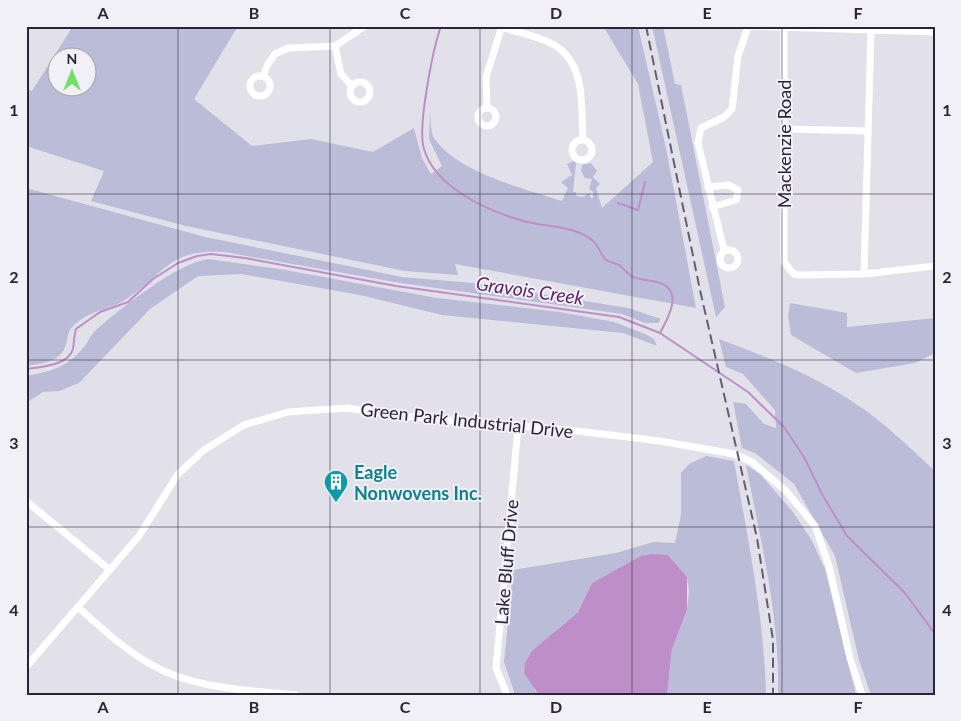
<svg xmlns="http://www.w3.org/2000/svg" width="961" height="721" viewBox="0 0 961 721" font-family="Lato,sans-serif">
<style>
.green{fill:#bbbdd8;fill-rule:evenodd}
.water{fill:#be8ec8}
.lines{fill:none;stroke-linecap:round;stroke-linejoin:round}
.stream{stroke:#be8ec8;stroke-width:2}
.minor{stroke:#fff;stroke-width:7}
.rail{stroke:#665d73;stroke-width:2;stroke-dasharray:10 5;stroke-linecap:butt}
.grid{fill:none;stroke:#2b2337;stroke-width:1;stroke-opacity:0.55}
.labels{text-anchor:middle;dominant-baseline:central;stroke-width:4;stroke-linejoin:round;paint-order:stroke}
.street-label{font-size:18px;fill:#2b2337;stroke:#f1f0f6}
.culture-label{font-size:18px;font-weight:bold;fill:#0d838f;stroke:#f1f0f6;text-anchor:start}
.water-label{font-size:19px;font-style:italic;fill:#60246c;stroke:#f1f0f6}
.neatline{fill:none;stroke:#2b2337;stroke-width:2}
.grid-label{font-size:16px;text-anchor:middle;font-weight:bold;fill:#2b2337}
</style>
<rect width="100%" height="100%" fill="#e2e0e9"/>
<path class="green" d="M 73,26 L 238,26 L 194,99 L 252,146 L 311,139 L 373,152 L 414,128 L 422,158 L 431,174 L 442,166 L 429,139 L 430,111 C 431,118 430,131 434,138 C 458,173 523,188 562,201 L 568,188 L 561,182 L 572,175 L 567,164 L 573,161 L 576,163 L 573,192 L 576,192 L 576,196 L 583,197 L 589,193 L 591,198 L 593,198 L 593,192 L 589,189 L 592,179 L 585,178 L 581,171 L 582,165 L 591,163 L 597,171 L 593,177 L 600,184 L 596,188 L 602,208 L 653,162 L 638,84 L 603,26 L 638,26 L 666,148 L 696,308 L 455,264 L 458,275 L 405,271 L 186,226 L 91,201 L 104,171 L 26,146 L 26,88 L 32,91 ZM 58,58 L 88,58 L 88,88 L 58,88 Z
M 652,26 L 663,26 L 675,84 L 681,85 L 725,307 L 716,317 Z
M 26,188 L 205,237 L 402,277 L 473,283 L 628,308 L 661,319 L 658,323 L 645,323 L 622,314 L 400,283 L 224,252 C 169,249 166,272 128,298 C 111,310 89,310 73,326 C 67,332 68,339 65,347 C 60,362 40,364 26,366 Z
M 208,259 L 280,269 L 437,298 L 560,312 L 614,322 L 645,334 L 654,339 L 657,346 L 623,333 L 442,315 L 360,295 L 241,274 L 198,276 L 150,309 L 79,383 L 59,391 L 43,392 L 26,403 L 26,376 C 49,372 68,367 83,348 C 88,343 90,335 96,330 C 121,308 176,264 208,259 Z
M 790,303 L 847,313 L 847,327 L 935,318 L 935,353 L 915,363 L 856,373 L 791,335 L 788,316 Z
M 719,339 C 765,356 812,374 853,402 C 883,421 909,447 935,471 L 935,695 L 871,695 L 859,660 L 835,556 L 794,484 L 755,453 L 742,448 L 733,402 L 746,404 L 764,424 L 776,428 L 775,410 L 743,374 L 726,367 Z
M 706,456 L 734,461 C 748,539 764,616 766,695 L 667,695 L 672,649 L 687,610 L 689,591 L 687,577 L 668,555 L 628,564 L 592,583 L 578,612 L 555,631 L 534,689 L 539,695 L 515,695 L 504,662 L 513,570 L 616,553 L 653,542 L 675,543 L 681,514 L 681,473 L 689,464 Z
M 746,465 L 760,474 L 793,512 L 811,539 L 825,569 L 856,695 L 778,695 C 780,617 761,542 746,465 Z"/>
<path class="water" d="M 651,554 L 668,555 L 687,577 L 687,610 L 672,649 L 667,695 L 539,695 L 524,673 L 525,663 L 532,651 L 578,612 L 592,583 L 641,556 Z"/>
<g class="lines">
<path class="stream" d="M 441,26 C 433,49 417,128 424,149 C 435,187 486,210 520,220 C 541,227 567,225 586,236 C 599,243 598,250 605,259 C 608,262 615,263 619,265 C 623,268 626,272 630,275 C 636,280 644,279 652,281 C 685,286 671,313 660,333
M 618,203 L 638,210 L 645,182
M 26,369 C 40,367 68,366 73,349 C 74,343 74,336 76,329 L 100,312 L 128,302 L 153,279 L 178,263 L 197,256 L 211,254 L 245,258 L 396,286 L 619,317 L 660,333 L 748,392 L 784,427 L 804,457 L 822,494 L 847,536 L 905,593 L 935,634"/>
<path class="minor" d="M 747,26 L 935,32
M 784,26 L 784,262 L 794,274 L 798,275 L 864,274 L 935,266
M 501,27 C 520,33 544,37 560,49 C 586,69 581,111 583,140
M 335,46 L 341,74 L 352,86
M250 86a10 10 0 1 1 20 0a10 10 0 1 1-20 0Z
M 263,76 L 268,64 L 275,54 L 288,48 L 335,46 L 365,26
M350 92a10 10 0 1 1 20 0a10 10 0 1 1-20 0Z
M 487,107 L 486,77 L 502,26
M478 117a9 9 0 1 1 18 0a9 9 0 1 1-18 0Z
M 784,129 L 868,131
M572 150a10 10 0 1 1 20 0a10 10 0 1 1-20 0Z
M 708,187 L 728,185 L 738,190 L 736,200 L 712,207
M720 259a9 9 0 1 1 18 0a9 9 0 1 1-18 0Z
M 724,250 L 698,143 L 701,128 L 724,117 L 732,109 L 738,56 L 748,27
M 864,274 L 871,30
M 26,501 L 110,570
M 78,607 C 101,628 123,648 150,664 C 193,689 247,690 296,695
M 26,667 L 139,536 L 178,474 L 204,450 L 244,425 L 288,412 L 347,408 L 429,419 L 569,430 L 660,441 L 734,454 L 752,462 L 786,491 L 815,526 L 829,566 L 850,658 L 862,695
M 507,695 L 496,668 L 518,427"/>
<path class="rail" d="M 646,26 L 700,290 L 757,538 L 773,640 L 773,695"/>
</g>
<path class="grid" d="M 178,26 L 178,695M 330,26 L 330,695M 480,26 L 480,695M 632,26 L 632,695M 782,26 L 782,695M 26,194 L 935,194M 26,360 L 935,360M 26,527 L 935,527"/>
<defs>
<symbol id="building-pin" viewBox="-11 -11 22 30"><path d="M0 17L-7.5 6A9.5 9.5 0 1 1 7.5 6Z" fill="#0f9aa8" stroke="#f1f0f6"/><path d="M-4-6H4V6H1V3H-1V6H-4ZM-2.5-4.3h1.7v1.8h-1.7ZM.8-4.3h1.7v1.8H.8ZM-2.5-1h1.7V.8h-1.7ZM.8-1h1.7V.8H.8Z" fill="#fff"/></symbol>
</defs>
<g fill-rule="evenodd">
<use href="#building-pin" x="322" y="468" width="28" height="38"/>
</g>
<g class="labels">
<g class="street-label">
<text transform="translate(784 144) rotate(-90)">Mackenzie Road</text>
<text transform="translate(467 420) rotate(6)">Green Park Industrial Drive</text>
<text transform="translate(506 562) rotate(-85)">Lake Bluff Drive</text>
</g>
<g class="culture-label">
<text x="354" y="472">Eagle<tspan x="354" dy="21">Nonwovens Inc.</tspan></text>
</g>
<g class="water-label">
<text transform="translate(530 290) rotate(8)">Gravois Creek</text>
</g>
</g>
<rect width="961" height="721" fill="none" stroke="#f1f0f6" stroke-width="55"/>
<g transform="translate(72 72)"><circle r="24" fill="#f1f0f6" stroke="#a29eaa"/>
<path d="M0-4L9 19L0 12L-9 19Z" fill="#70e166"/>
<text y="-8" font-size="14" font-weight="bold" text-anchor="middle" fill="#2b2337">N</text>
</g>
<rect x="28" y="28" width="906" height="666" class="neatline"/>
<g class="grid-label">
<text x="103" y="19">A</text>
<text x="254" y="19">B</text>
<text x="405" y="19">C</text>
<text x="556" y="19">D</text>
<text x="707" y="19">E</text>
<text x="858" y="19">F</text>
<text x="14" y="116">1</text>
<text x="947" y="116">1</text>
<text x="14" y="283">2</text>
<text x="947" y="283">2</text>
<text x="14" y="449">3</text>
<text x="947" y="449">3</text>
<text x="14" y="616">4</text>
<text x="947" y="616">4</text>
<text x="103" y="713">A</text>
<text x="254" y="713">B</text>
<text x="405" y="713">C</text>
<text x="556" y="713">D</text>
<text x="707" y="713">E</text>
<text x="858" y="713">F</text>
</g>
</svg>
